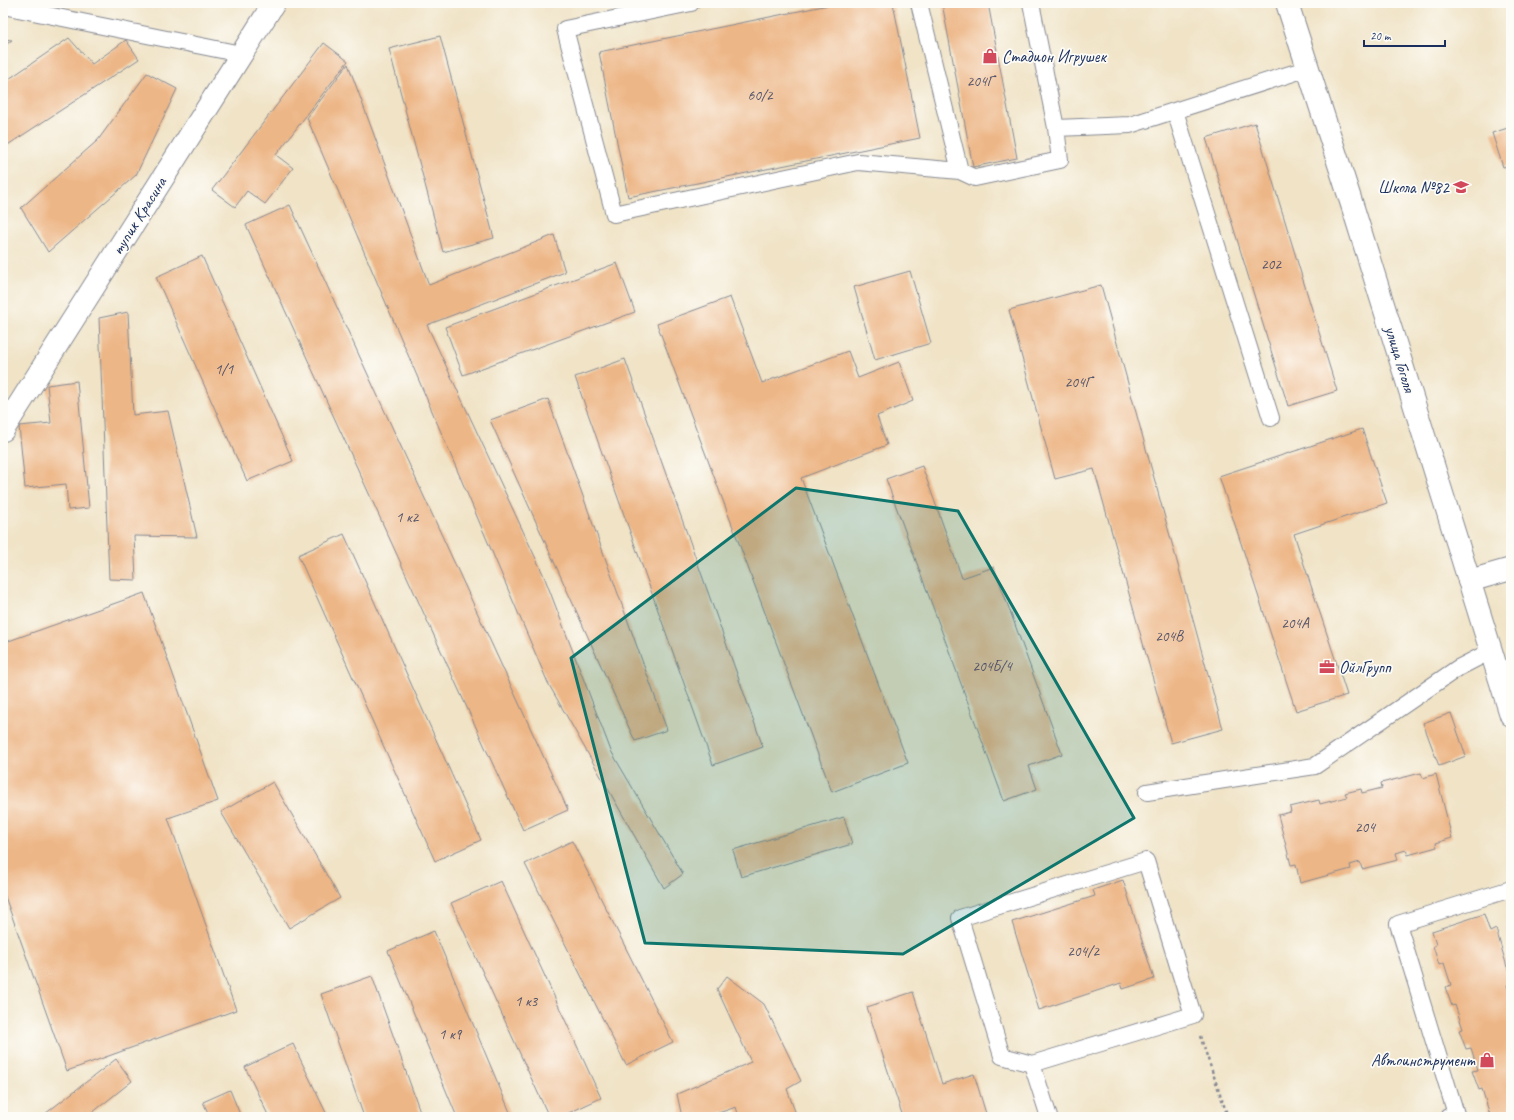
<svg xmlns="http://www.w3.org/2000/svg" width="1514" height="1120" viewBox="0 0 1514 1120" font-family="Caveat,sans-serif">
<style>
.building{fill:#edb686}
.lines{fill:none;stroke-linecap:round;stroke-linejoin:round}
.service-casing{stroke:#868992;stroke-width:18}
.minor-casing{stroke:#868992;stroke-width:24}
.tertiary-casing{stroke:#868992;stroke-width:24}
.path{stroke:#868992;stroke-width:2.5;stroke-dasharray:3 3;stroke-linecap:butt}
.service{stroke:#fff;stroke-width:16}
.minor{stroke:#fff;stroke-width:22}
.tertiary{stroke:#fff;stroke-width:22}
.marked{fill:#0f766e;fill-opacity:0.2;stroke:#0f766e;stroke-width:3;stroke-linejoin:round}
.labels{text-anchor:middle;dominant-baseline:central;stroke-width:3.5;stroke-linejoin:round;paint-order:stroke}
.number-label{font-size:15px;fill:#505168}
.poi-label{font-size:17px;fill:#1b2f5e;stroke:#fdfcf7;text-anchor:start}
.street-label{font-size:17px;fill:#1b2f5e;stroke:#fdfcf7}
</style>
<rect width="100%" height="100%" fill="#fdfcf7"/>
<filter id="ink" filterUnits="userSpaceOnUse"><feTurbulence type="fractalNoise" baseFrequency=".025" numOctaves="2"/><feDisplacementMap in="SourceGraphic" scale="8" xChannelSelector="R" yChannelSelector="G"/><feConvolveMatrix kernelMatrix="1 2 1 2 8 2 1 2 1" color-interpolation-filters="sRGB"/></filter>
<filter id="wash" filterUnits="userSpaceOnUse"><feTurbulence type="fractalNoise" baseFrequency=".012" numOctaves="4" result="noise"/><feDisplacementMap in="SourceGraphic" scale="16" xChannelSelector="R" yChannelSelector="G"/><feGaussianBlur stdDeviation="0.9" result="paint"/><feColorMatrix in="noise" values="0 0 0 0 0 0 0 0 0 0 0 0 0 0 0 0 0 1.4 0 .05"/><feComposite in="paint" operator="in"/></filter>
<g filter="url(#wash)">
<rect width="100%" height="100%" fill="#f0e3c6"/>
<g id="blocks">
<path class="building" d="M 838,3 L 893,3 L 920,138 L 628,197 L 599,52 Z
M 942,3 L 988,3 L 1017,158 L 973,167 Z
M 440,36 L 494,238 L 443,252 L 389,49 Z
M 69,38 L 92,64 L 126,40 L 139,59 L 3,148 L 3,83 Z
M 3,39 L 12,40 L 3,47 Z
M 324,43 L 348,61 L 276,155 L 293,168 L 265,204 L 247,191 L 235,207 L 212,190 Z
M 348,64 L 429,285 L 554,235 L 565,272 L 427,325 L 544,576 L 611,751 L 683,874 L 664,888 L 548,683 L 307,118 Z
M 147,73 L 177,89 L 136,175 L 48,252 L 21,208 L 98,140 Z
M 1255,123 L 1337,391 L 1288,406 L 1206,138 Z
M 1511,127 L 1511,173 L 1508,166 L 1503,167 L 1492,133 Z
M 290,205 L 568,810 L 523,830 L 246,225 Z
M 202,256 L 293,461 L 247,481 L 156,277 Z
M 617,263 L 635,312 L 463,375 L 445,327 Z
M 910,271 L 931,343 L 875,360 L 854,287 Z
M 1101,285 L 1223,729 L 1171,743 L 1094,469 L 1055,479 L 1009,310 Z
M 730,297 L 762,383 L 848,351 L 858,378 L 899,362 L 913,401 L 877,416 L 887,445 L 801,478 L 908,763 L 832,792 L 657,324 Z
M 128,312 L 133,415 L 168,411 L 197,537 L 134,536 L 136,580 L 109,579 L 99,318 Z
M 625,359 L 763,747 L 713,765 L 575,377 Z
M 77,381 L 89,508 L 68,510 L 66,484 L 25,488 L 19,426 L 51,423 L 47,385 Z
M 548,399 L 667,730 L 635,741 L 490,420 Z
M 1362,429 L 1387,503 L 1294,534 L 1347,695 L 1296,711 L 1219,476 Z
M 922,466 L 962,578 L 994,567 L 1062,754 L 1029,766 L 1037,789 L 1004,801 L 886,479 Z
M 344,534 L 481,840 L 435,861 L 298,555 Z
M 144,593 L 218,801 L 168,818 L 236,1010 L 67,1071 L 3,891 L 3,643 Z
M 1451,713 L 1466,756 L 1439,766 L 1423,723 Z
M 1421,773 L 1423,778 L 1436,774 L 1452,838 L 1436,843 L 1437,847 L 1408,855 L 1406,850 L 1396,853 L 1398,860 L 1362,869 L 1360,862 L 1350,865 L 1351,869 L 1300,883 L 1296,864 L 1291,865 L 1278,815 L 1291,812 L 1290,807 L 1319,800 L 1320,804 L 1347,797 L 1345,793 L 1361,789 L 1362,793 L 1382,788 L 1381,783 Z
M 273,782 L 340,898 L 289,928 L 221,812 Z
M 844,817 L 852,844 L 741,877 L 733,850 Z
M 572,841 L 673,1042 L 626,1065 L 525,864 Z
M 1123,880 L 1154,979 L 1123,989 L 1121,983 L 1039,1010 L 1012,922 L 1095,896 L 1093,890 Z
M 501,881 L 601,1098 L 560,1117 L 549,1117 L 451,903 Z
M 1484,914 L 1490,932 L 1496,929 L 1507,967 L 1508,966 L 1511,976 L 1511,984 L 1507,985 L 1511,998 L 1511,1117 L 1484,1117 L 1490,1115 L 1482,1089 L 1479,1090 L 1472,1071 L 1478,1070 L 1471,1048 L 1466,1049 L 1459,1030 L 1463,1029 L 1455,1005 L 1452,1006 L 1445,987 L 1451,985 L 1444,963 L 1439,965 L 1433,946 L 1436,945 L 1432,931 Z
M 434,931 L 512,1117 L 457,1117 L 388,951 Z
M 372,976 L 422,1117 L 364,1117 L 321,994 Z
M 727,976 L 764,1004 L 801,1081 L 787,1089 L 797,1117 L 739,1117 L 736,1107 L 707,1117 L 682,1117 L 677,1094 L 751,1062 L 717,989 Z
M 913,992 L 942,1084 L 974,1074 L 987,1117 L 903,1117 L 867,1007 Z
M 293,1044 L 328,1117 L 269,1117 L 245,1067 Z
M 116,1059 L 132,1081 L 87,1117 L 41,1117 Z
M 230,1090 L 241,1117 L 210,1117 L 203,1102 Z"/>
</g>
</g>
<g filter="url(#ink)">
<use href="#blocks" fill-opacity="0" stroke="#868992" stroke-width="1"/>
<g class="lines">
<defs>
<path id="service" d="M 691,3 L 565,29 L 614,214 L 858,162 L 960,171
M 919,3 L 960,171 L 975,178 L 1060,160 L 1056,128
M 1031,3 L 1056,128 L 1130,125 L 1309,68
M 3,6 L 241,54
M 1175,111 L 1271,418
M 1147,792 L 1315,766 L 1458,668 L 1491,651
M 1146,861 L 1193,1015 L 1032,1064 L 1002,1056 L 960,918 Z
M 1032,1064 L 1049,1117
M 1448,1117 L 1456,1114 L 1398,924 L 1511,889"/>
<path id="minor" d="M 3,430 L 274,3
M 1469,581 L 1511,569"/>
<path id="tertiary" d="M 1287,3 L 1354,211 L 1511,715"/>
</defs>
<use href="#service" class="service-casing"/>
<use href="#minor" class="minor-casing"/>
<use href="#tertiary" class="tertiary-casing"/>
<path class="path" d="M 1200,1036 L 1228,1117"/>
<use href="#service" class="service"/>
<use href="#minor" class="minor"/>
<use href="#tertiary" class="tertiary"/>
</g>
</g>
<path class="marked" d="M 796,488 L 958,511 L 1134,818 L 903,954 L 645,943 L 571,658 Z"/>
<defs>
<symbol id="shop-bare" viewBox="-9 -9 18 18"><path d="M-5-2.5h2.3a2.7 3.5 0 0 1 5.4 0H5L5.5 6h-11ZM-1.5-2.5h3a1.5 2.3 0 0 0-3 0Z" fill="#d1495b" stroke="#fdfcf7" stroke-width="2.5" paint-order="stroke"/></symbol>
<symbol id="school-bare" viewBox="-9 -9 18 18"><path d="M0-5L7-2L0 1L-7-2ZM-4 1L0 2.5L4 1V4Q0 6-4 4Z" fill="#d1495b" stroke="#fdfcf7" stroke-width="2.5" paint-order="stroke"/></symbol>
<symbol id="office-bare" viewBox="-9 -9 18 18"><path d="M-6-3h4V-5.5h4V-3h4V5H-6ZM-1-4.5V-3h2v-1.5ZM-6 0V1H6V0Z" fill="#d1495b" stroke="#fdfcf7" stroke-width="2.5" paint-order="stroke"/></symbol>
</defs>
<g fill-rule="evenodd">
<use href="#shop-bare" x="979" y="45" width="22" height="22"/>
<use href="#school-bare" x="1450" y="176" width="22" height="22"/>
<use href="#office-bare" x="1316" y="656" width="22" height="22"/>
<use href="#shop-bare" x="1476" y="1049" width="22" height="22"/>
</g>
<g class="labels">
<g class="number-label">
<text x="980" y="81">204Г</text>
<text x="760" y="95">60/2</text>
<text x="1271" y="264">202</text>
<text x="224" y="369">1/1</text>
<text x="1078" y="382">204Г</text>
<text x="407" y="517">1 к2</text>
<text x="1295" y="623">204А</text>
<text x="1169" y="636">204В</text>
<text x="992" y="666">204Б/4</text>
<text x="1365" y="827">204</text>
<text x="1083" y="951">204/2</text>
<text x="526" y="1001">1 к3</text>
<text x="450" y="1034">1 к9</text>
</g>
<g class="poi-label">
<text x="1002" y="56">Стадион Игрушек</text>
<text x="1449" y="187" text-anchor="end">Школа №82</text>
<text x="1339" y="667">ОйлГрупп</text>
<text x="1475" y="1060" text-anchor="end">Автоинструмент</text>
</g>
<g class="street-label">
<text transform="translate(139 216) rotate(-58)">тупик Красина</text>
<text transform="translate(1400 359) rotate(73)">улица Гоголя</text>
</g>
</g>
<rect width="1514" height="1120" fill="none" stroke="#fdfcf7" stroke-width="16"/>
<path d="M1364 40v6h81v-6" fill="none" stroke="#1b2f5e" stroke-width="2"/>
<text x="1370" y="40" font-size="12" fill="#1b2f5e" stroke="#fdfcf7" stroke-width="3" paint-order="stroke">20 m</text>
</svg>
